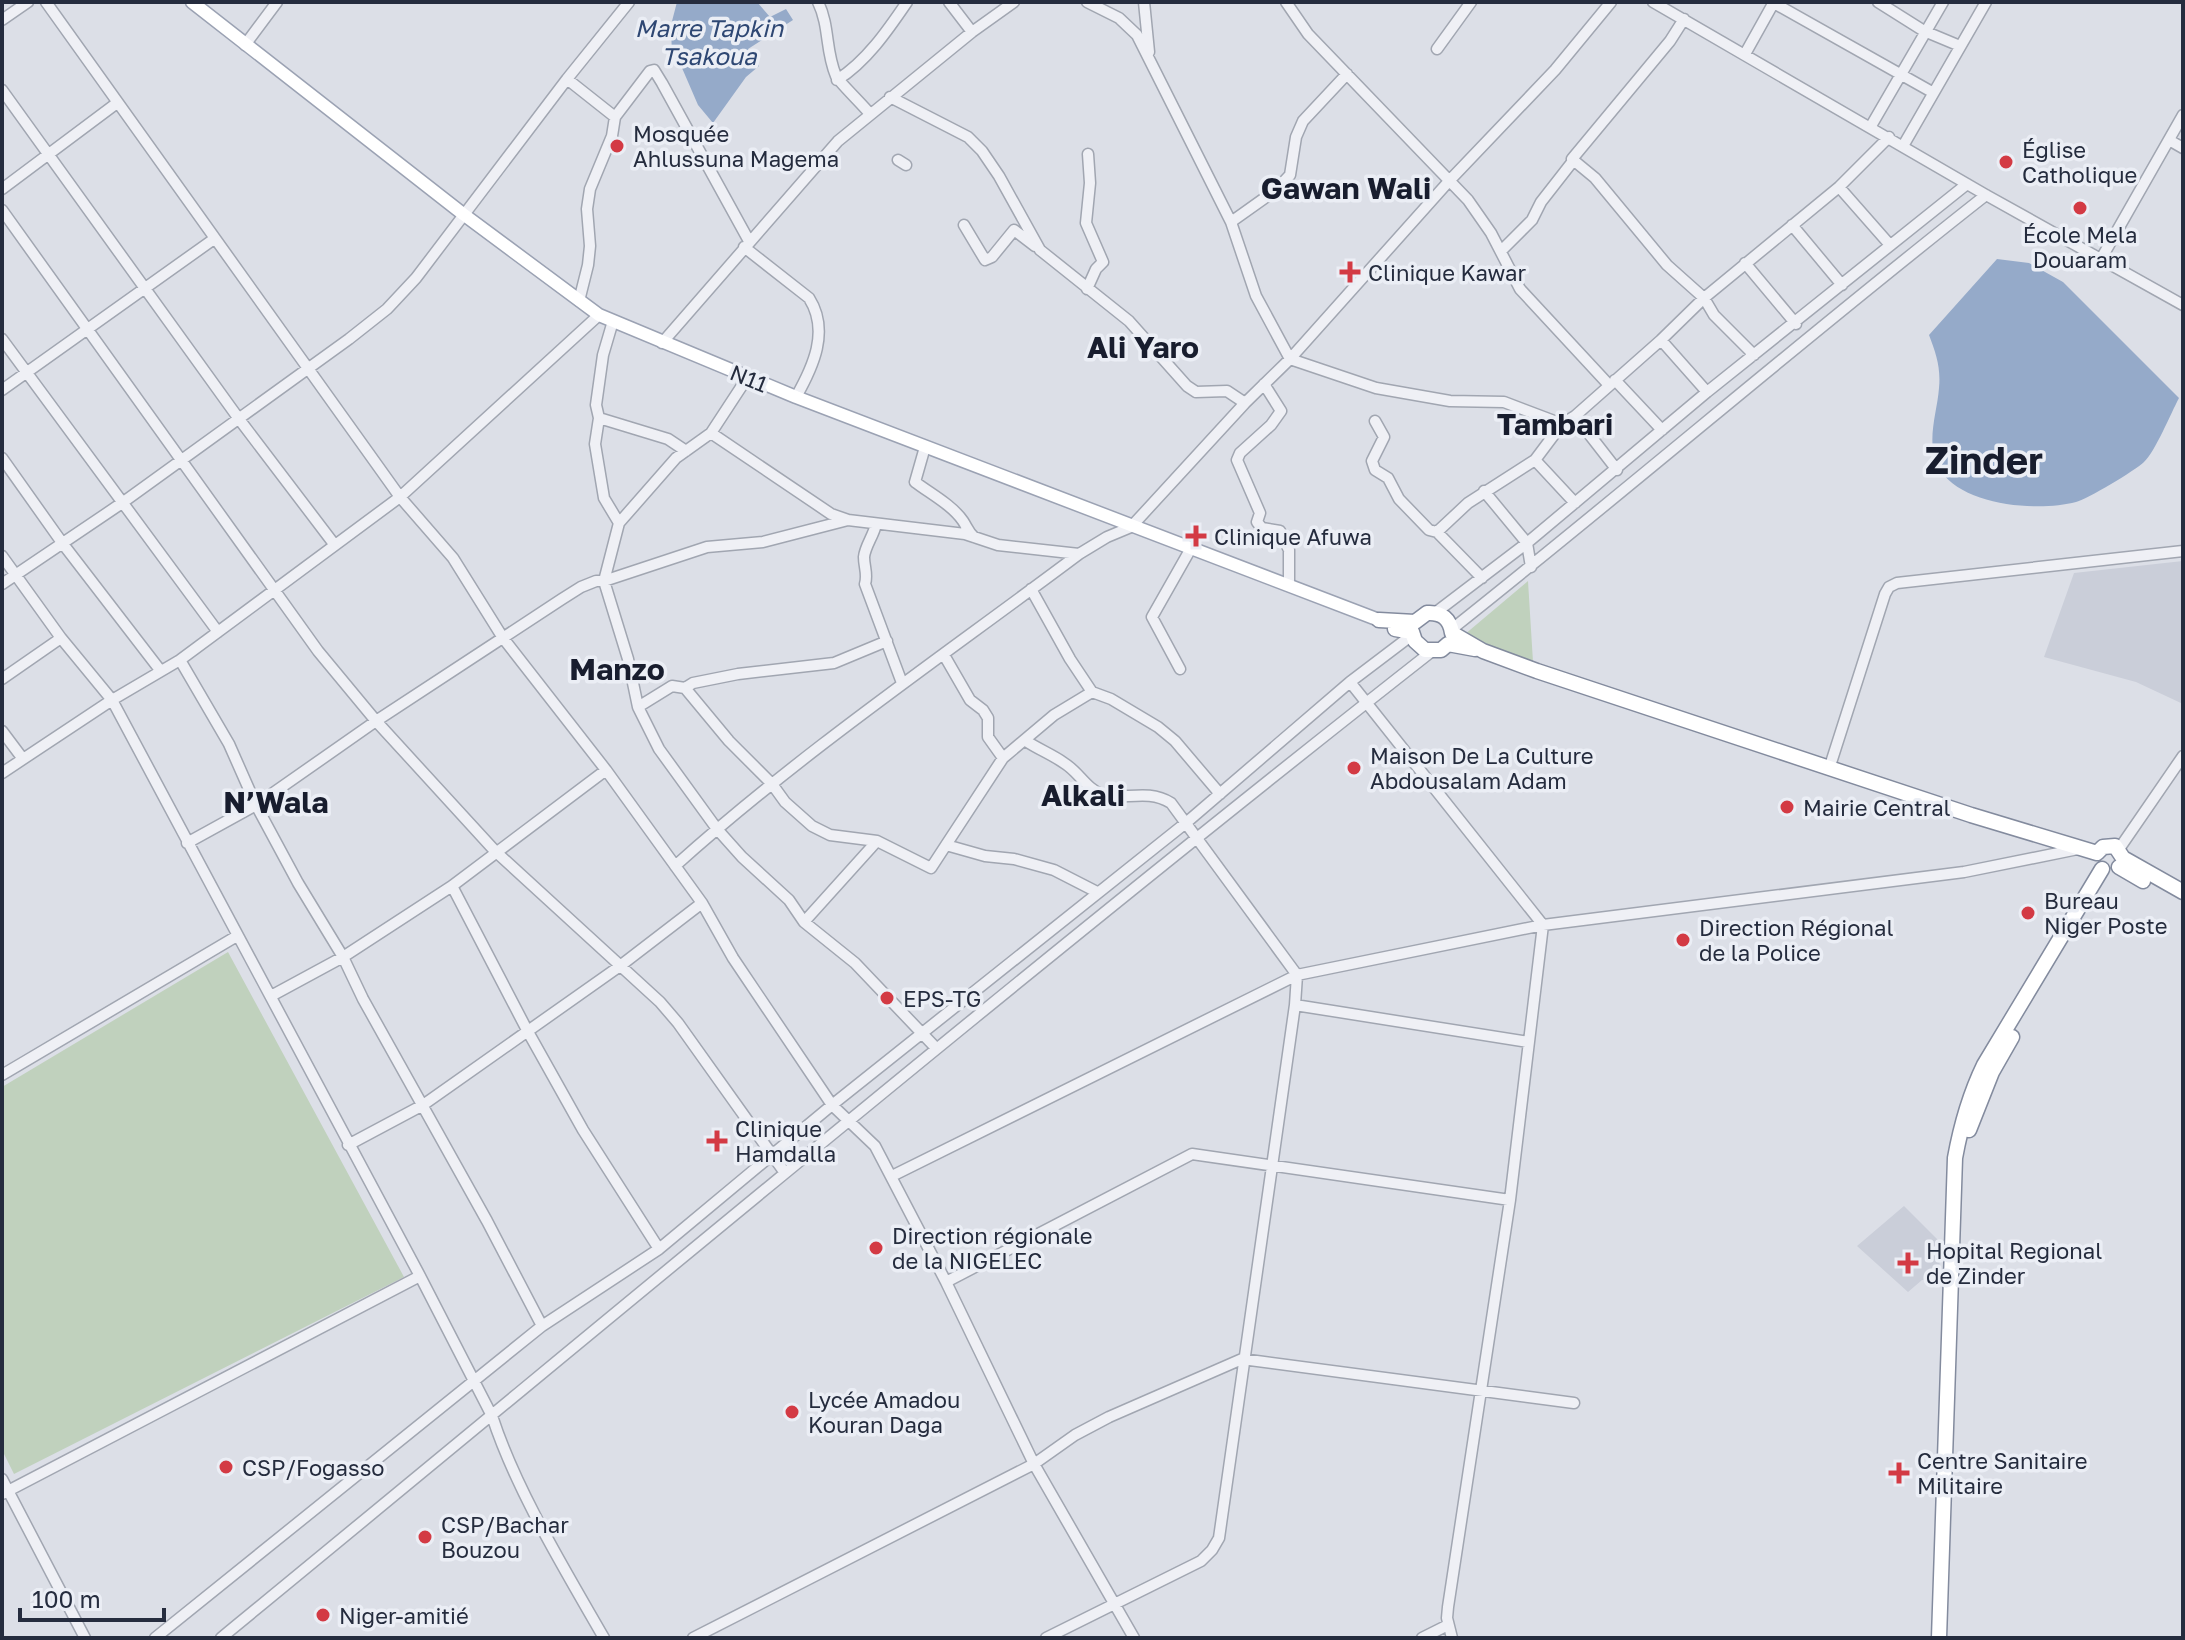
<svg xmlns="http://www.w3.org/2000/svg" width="2185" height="1640" viewBox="0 0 2185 1640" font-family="'Golos Text',sans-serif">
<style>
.built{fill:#caced9}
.green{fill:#c0d1bd}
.water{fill:#95aac9}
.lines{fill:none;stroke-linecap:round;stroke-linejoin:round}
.minor-casing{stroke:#a1a6b1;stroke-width:13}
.major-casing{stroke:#9ba2b3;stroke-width:15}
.highway-casing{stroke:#838b9e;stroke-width:17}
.minor{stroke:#eff0f5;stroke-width:10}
.major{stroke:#fff;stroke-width:12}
.highway{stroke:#fff;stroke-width:14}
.poi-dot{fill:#d33a44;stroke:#ebeef5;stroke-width:3}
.labels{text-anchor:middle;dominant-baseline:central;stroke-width:7;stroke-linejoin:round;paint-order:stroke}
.poi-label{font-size:22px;fill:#252c3e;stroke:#ebeef5;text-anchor:start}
.street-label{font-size:22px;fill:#252c3e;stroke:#ebeef5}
.water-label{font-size:24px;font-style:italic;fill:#2e4773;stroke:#ebeef5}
.district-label{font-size:30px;font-weight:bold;fill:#181d2e;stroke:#ebeef5}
.town-label{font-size:38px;font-weight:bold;fill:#181d2e;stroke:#ebeef5}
</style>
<rect width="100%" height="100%" fill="#dcdfe7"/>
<path class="built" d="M 2183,561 L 2183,704 L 2136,682 L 2044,657 L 2074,573 Z
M 1904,1206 L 1940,1242 L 1939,1282 L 1922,1280 L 1908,1292 L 1857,1246 Z"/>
<path class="green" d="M 1528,581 L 1533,662 L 1464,635 Z
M 228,952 L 404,1277 L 14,1474 L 2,1450 L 2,1087 Z"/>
<path class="water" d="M 677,2 L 757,2 L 770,17 L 786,9 L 793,20 L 748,49 L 759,66 L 746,77 L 713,123 L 698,105 L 682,68 L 672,57 L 671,25 Z
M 1997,259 L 2029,263 L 2063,282 L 2179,398 C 2171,413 2155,452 2144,462 C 2136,470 2086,500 2076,502 C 2039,512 1964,506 1941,471 C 1924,445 1937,415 1939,388 C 1941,368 1936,353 1929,335 Z"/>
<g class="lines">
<defs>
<path id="minor" d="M 46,2 L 400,497 L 453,558 L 503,638 L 606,770 L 702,903 L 733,958 L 832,1105 L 875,1146 L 946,1282 L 1034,1464 L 1134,1638
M 818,2 C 830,27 825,50 836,76 C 838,81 864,106 870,114
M 949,2 L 972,32
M 1087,2 L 1119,18 L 1137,35 L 1231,222 L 1256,296 L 1290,359 L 1376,388 L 1450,401 L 1504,402 L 1562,424
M 1144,2 L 1149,52
M 1286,2 L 1308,34 L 1468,200 L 1491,233 L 1520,289 L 1609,385
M 1653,2 L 1986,195 L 2183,305
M 1772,2 L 1932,92
M 1878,2 L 1924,31 L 1960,46
M 2,20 L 28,2
M 245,45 L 277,2
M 1437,49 L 1471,2
M 1745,54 L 1774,2
M 567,79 L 615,117
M 837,80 C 866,62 888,30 907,2
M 2,90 L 239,419 L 334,544
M 890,97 L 968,137 L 982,151 L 999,176 L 1040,250 L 1129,321 L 1187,386 L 1196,392 L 1227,391 L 1245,403
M 1871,126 L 1943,2
M 2169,140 L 2183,148
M 1903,146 L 1986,2
M 1572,159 L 1595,178 L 1667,265 L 1704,298 L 1714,315 L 1754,355
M 898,160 L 906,165
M 1839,187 L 1890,245
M 2,189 L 117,103
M 2,210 L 318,651 L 376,721 L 495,851 L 660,1002 L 678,1023 L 785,1173
M 1231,222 L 1276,190 L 1290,175 L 1296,137 L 1303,121 L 1347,74
M 964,225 L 985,260 L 992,257 L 1014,230 L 1035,246
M 1792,225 L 1842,285
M 744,247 L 809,298 C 830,331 813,367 796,397
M 1501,251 L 1532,220 L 1541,202 L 1573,161 L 1572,159 L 1670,41 L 1684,19
M 2101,259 L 2183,115
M 1745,263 L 1796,324
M 1087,289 L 1096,269 L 1103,262 L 1086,223 L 1090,183 L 1088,154
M 579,301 L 588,265 L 590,246 L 587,209 L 590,189 L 612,136 L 615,117 L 650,71 L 654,70 L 662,83 L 749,241
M 613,321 L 603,355 L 596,405 L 599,418 L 595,444 L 604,498 L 619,523
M 2,339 L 218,632
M 1661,340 L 1707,392
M 662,343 L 838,141 L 972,32 L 1014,2
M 747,378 L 711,433 L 676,458 L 619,523 L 604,581 L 628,659 L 638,707 L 659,749 L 717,829 L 742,857 L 789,900 L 804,922 L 855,963 L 936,1048
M 1615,380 L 1662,430
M 1264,384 L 1281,411 L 1271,425 L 1240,453 L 1237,460 L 1260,513 L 1257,522 L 1262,528 L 1280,531 L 1289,550 L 1289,586
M 2,390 L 214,239
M 1575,416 L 1617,470
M 599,418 L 668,439 L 686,451
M 1375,421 L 1384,437 L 1372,461 L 1375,470 L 1388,478 L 1399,499 L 1429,530 L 1437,532 L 1482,578
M 711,433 L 831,514 L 848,520
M 925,447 L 915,482 C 931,494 952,505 963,521 C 967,527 968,532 974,537
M 2,458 L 63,544 L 160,670
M 1535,460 L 1575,503
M 1484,491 L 1527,543 L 1531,567
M 876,524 C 874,535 865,546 864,557 C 864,567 868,574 865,584 L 902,683
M 1437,532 L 1468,503 L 1535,460 L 1562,424 L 1575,416 L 1661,340 L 1704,298 L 1839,187 L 1889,137
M 2,556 L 61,638 L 112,700 L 420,1276 L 492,1416 C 516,1490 565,1570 604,1638
M 2,584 L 122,503 L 349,339 L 387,309 L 416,278 L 567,79 L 629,2
M 1031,589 L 1070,659 L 1092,692 L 1111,699 L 1158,727 L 1175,741 L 1220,794
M 1435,613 L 1527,543 L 1707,392 L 1967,184
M 1452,629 C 1631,487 1805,337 1986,195
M 944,655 L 970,700 L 983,710 L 988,718 L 988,737 L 1003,758 L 946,845
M 180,660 L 229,744 L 256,805 L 298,883 L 343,957 L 363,999 L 487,1221 L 542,1326
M 1180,669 L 1152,617 L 1190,550
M 2,679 L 61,638
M 1350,682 L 1543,925 L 1510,1200 L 1448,1607 L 1447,1618 L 1452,1638
M 685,688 L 693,683 L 738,674 L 834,663 L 887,641
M 638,707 L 672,686 L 685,688 L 729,741 L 772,784 L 785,802 L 812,826 L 830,835 L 877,841 L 931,868 L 946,845 L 985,856 L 1014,859 L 1054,870 L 1097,892
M 2,731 L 23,759
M 1026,741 C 1038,749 1053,755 1064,763 C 1079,772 1086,789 1103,795 C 1123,801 1147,788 1171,803 L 1297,975 L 1295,1005 L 1219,1538 L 1212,1550 L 1201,1561 L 1046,1638
M 1003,758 L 1054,715 L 1092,692
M 1829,769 L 1885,594 L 1889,587 L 1897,583 L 2183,551
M 2,773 L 112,700 L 180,660 L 400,497 L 599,315
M 187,843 L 256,805 L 376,721 L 562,599 L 581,587 L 596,581 L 604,581 L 707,547 L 763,542 L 848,520 L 965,534 L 998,545 L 1079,554
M 2119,849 L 2183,756
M 675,866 C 802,752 943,656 1079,554 L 1107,537 L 1131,527 L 1245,403 L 1290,359 L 1450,180 L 1555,70 L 1611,2
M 452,886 L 527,1030 L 583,1130 L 659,1249
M 804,922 L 877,841
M 271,996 L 343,957 L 452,886 L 606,770
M 1295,1005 L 1528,1042
M 2,1075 L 237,936
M 348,1145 L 423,1105 L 620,966 L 702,903
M 892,1176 L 1297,975 L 1543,925 L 1964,872 L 2078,849
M 946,1282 L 1192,1154 L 1510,1200
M 2,1479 L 85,1638
M 2,1494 L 420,1276
M 155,1638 L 542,1326 L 659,1249 L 832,1105 L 1187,822 L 1350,682 L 1412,635
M 221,1638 C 623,1308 1022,973 1431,652
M 693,1638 L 1034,1464 L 1075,1435 L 1109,1417 L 1242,1359 L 1574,1403
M 1422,1638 L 1448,1625"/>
<path id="major" d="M 192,2 L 463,214 L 599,315 L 796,397 L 1379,620"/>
<path id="highway" d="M 1379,620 L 1415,622 L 1427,613 C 1442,612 1450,619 1452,633 L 1483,651 L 1537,671 L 1971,815 L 2097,853
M 1395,629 L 1412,632 L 1415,641 L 1425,650 L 1441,650 L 1448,644 L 1475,649
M 2097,853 L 2103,847 L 2115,846 L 2123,858 L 2183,892
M 2119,867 L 2143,881
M 1969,1130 L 1992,1072 L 2012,1037
M 1939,1638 L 1955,1158 C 1961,1125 1969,1096 1984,1065 L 2102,869"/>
</defs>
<use href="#minor" class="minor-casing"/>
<use href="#major" class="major-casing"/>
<use href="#highway" class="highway-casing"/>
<use href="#minor" class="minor"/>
<use href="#major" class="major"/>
<use href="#highway" class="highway"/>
</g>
<g class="poi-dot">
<circle cx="617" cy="146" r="8"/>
<circle cx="2006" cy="162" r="8"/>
<circle cx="2080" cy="208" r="8"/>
<path d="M1346 260h8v8h8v8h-8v8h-8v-8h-8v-8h8z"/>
<path d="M1192 524h8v8h8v8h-8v8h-8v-8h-8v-8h8z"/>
<circle cx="1354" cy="768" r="8"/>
<circle cx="1787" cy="807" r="8"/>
<circle cx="2028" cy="913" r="8"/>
<circle cx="1683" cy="940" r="8"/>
<circle cx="887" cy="998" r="8"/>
<path d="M713 1129h8v8h8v8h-8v8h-8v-8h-8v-8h8z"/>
<circle cx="876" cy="1248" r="8"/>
<path d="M1904 1251h8v8h8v8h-8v8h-8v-8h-8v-8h8z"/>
<circle cx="792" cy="1412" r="8"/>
<circle cx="226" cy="1467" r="8"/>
<path d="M1895 1461h8v8h8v8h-8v8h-8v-8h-8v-8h8z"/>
<circle cx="425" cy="1537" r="8"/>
<circle cx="323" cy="1615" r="8"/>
</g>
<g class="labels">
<g class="poi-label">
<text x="633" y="133">Mosquée<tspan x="633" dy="25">Ahlussuna Magema</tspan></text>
<text x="2022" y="149">Église<tspan x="2022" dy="25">Catholique</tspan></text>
<text x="2080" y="234" text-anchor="middle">École Mela<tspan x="2080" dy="25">Douaram</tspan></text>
<text x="1368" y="272">Clinique Kawar</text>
<text x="1214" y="536">Clinique Afuwa</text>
<text x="1370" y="755">Maison De La Culture<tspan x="1370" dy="25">Abdousalam Adam</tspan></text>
<text x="1803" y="807">Mairie Central</text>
<text x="2044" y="900">Bureau<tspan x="2044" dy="25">Niger Poste</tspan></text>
<text x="1699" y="927">Direction Régional<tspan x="1699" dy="25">de la Police</tspan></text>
<text x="903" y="998">EPS-TG</text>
<text x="735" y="1128">Clinique<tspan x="735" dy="25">Hamdalla</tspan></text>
<text x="892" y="1235">Direction régionale<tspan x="892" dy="25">de la NIGELEC</tspan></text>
<text x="1926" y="1250">Hopital Regional<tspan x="1926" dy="25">de Zinder</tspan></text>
<text x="808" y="1399">Lycée Amadou<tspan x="808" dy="25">Kouran Daga</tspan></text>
<text x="1917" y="1460">Centre Sanitaire<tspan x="1917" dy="25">Militaire</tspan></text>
<text x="242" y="1467">CSP/Fogasso</text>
<text x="441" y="1524">CSP/Bachar<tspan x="441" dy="25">Bouzou</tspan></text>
<text x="339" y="1615">Niger-amitié</text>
</g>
<g class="street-label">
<text transform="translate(749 378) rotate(22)">N11</text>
</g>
<g class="water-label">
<text x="709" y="27">Marre Tapkin<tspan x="709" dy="28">Tsakoua</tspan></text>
</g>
<g class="district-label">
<text x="1346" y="188">Gawan Wali</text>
<text x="1143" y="347">Ali Yaro</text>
<text x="1555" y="424">Tambari</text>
<text x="617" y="669">Manzo</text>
<text x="1083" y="795">Alkali</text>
<text x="276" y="802">N’Wala</text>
</g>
<g class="town-label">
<text x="1984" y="459">Zinder</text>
</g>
</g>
<rect width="2185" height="1640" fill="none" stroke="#252c3e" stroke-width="8"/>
<path d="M20 1608v12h144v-12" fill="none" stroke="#252c3e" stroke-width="4"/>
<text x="32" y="1608" font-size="24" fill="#252c3e" stroke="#ebeef5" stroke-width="6" paint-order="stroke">100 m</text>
</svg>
